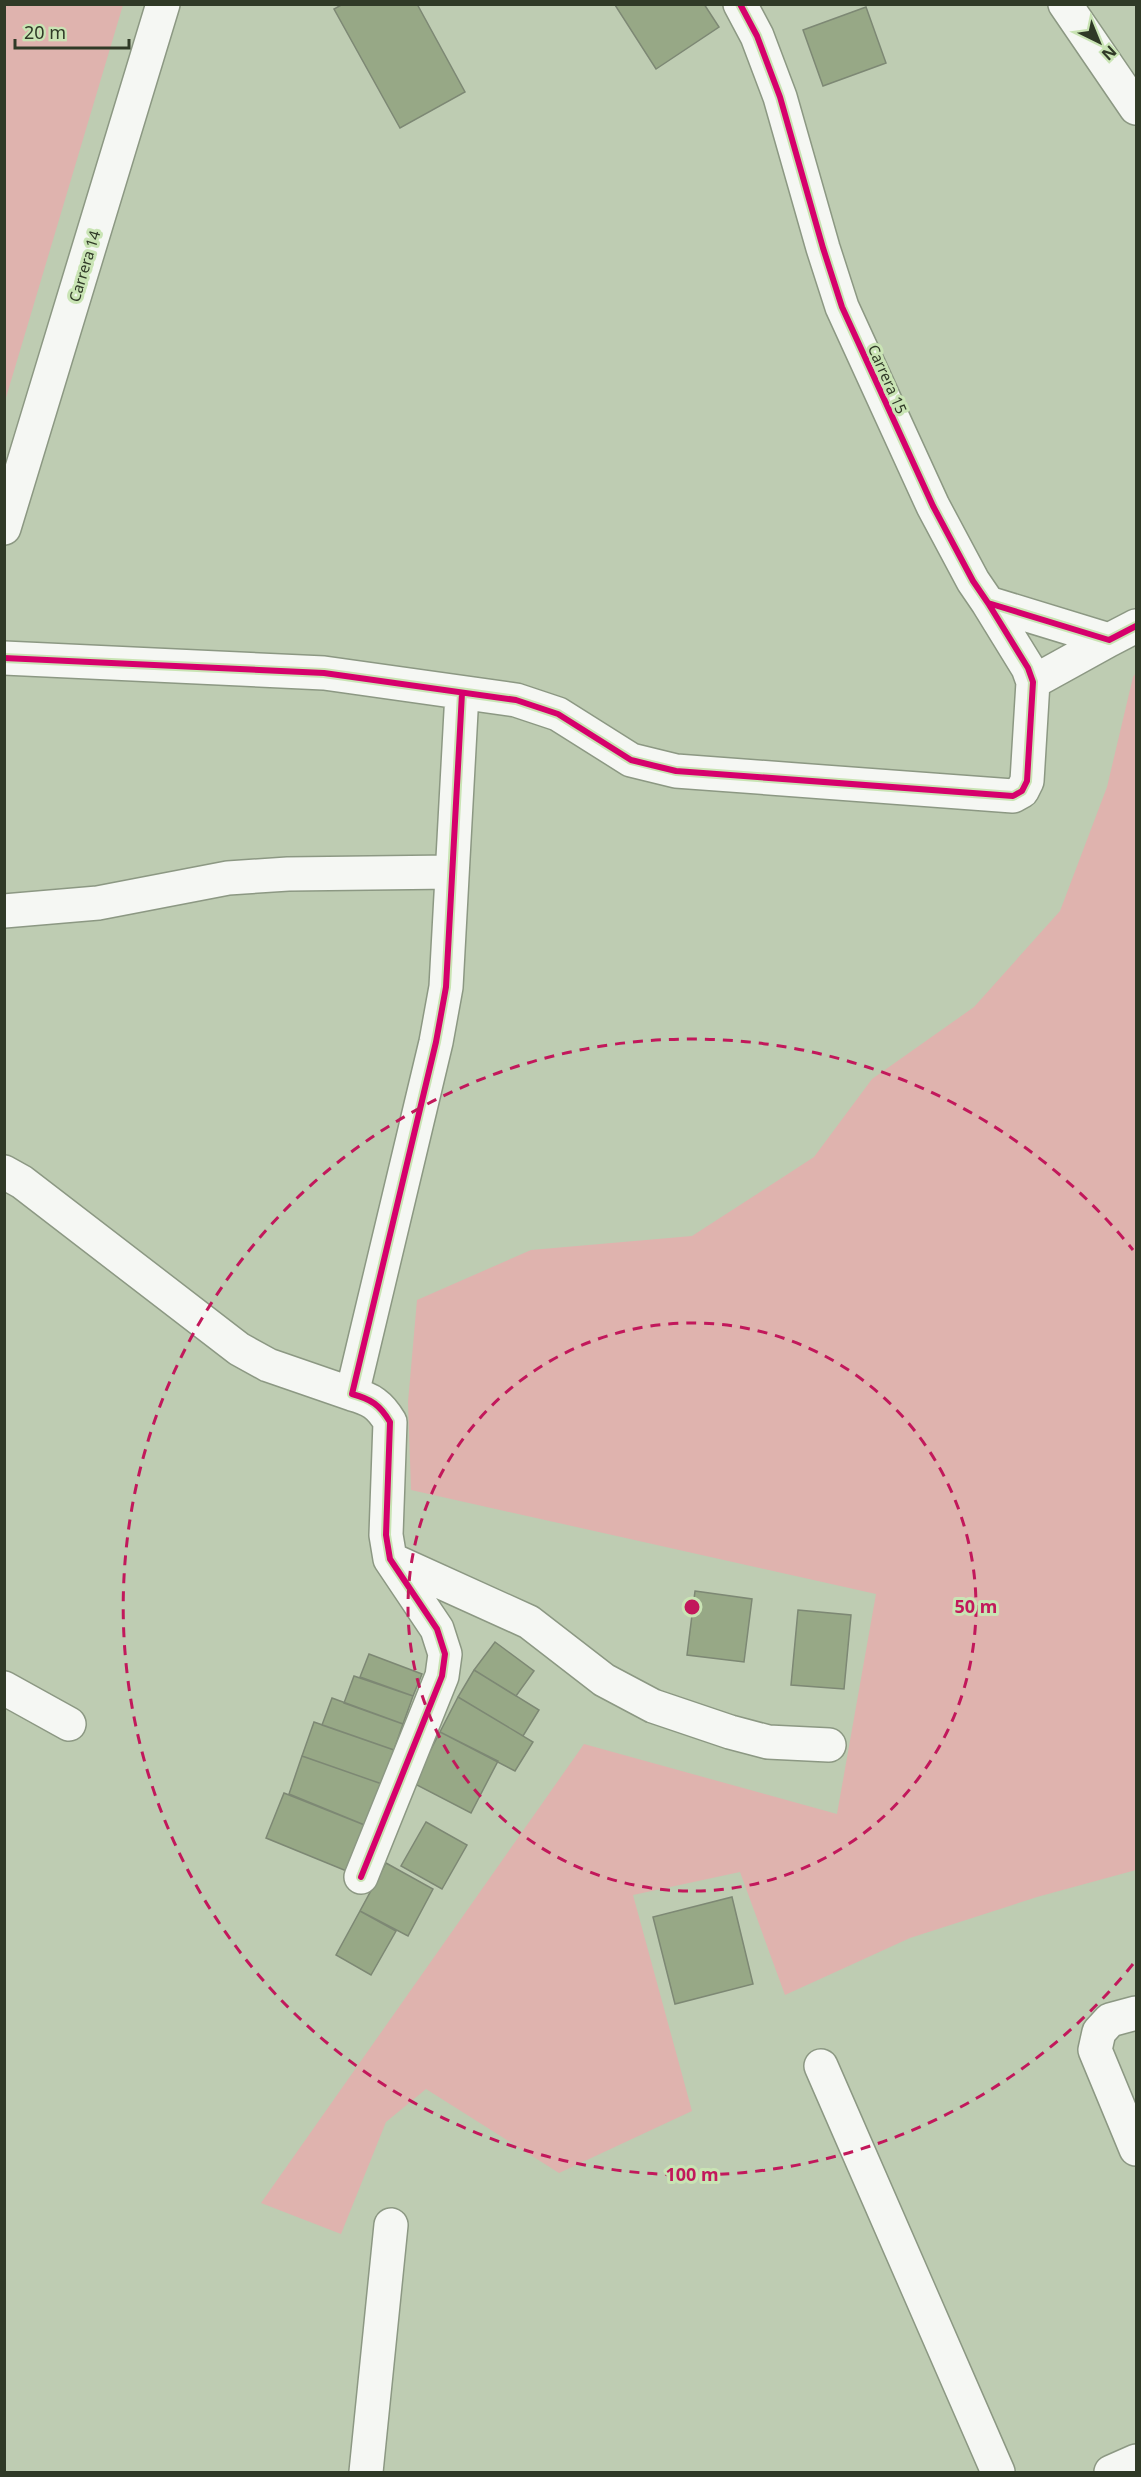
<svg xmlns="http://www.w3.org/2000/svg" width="1141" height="2477" viewBox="0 0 1141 2477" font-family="'Noto Sans',sans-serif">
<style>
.green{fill:#dfb3ae}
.building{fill:#97a886;stroke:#7d8874;stroke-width:1.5}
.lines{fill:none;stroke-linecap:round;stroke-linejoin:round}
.minor-casing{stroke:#8c9883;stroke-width:36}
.minor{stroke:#f5f7f3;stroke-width:33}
.cycleway-casing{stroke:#c9e4b4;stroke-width:10}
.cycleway{stroke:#d6006c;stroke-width:6}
.ring{fill:none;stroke:#c2185b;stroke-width:3;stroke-dasharray:10 8}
.labels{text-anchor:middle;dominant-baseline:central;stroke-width:6;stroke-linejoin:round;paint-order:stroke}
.street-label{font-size:15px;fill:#303a27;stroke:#c9e4b4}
.centre{fill:#c2185b;stroke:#c9e4b4;stroke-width:3}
.ring-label{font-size:18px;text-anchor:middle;font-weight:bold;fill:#c2185b;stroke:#c9e4b4;stroke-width:6;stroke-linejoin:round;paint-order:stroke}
</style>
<rect width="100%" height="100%" fill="#beccb2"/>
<path class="green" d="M 5,4 L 123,5 L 5,401 L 4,5 Z
M 1136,673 L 1136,1870 L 1037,1897 L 910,1938 L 785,1995 L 740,1872 L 633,1895 L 692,2111 L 559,2173 L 426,2089 L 386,2122 L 341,2234 L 261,2203 L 584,1744 L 837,1814 L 876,1594 L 411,1490 L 408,1402 L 417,1300 L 531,1250 L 692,1236 L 814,1157 L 872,1079 L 974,1007 L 1060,911 L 1107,787 L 1133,677 Z"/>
<path class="building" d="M 343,4 L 417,4 L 465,92 L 400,128 L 334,9 Z
M 704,4 L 719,27 L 656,69 L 615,5 Z
M 866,7 L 886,63 L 823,86 L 803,30 Z
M 695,1591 L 752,1599 L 744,1662 L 687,1655 Z
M 798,1610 L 851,1615 L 844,1689 L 791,1685 Z
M 495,1642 L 534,1671 L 516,1696 L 474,1670 Z
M 369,1654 L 422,1674 L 413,1696 L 360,1677 Z
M 474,1670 L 539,1710 L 523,1736 L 458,1697 Z
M 354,1676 L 413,1696 L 403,1724 L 344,1703 Z
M 458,1697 L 533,1742 L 515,1771 L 440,1732 Z
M 332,1698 L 403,1724 L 394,1750 L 322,1725 Z
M 314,1722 L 394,1750 L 382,1784 L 302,1756 Z
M 440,1732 L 498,1761 L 471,1813 L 413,1783 Z
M 302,1756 L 382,1784 L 367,1826 L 289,1794 Z
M 284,1793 L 367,1826 L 349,1872 L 266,1838 Z
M 426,1822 L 467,1845 L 442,1889 L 401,1866 Z
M 386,1863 L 433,1889 L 408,1936 L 360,1911 Z
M 732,1897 L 753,1984 L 675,2004 L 653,1917 Z
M 360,1911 L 396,1931 L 371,1975 L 336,1955 Z"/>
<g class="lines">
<defs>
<path id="minor" d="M 740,4 L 757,36 L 780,97 L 823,248 L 842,307 L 933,506 L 973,581 L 988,603 L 1109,640 L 1136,626
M 1065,4 L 1136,108
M 4,528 L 163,4
M 4,658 L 324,673 L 516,700 L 558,714 L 631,760 L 676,771 L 1013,796 L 1022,791 L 1027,781 L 1033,682 L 1028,668 L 988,603
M 1033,682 L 1109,640
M 4,911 L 98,903 L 228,878 L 288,874 L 452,872
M 4,1172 L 22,1182 L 239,1349 L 268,1365 L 352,1394
M 390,1559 L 529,1622 L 604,1680 L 653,1706 L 730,1732 L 768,1742 L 829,1745
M 4,1688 L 69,1724
M 361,1877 L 442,1676 L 445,1654 L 437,1629 L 390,1559 L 386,1535 L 390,1422 C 380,1405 371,1399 352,1394 L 436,1042 L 446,987 L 462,693
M 1136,2013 L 1110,2020 L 1099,2032 L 1095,2050 L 1136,2149
M 821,2066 L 998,2472
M 366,2472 L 391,2225
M 1111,2472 L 1136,2461"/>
</defs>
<use href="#minor" class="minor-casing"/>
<use href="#minor" class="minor"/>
<defs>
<path id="cycleway" d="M 740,4 L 757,36 L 780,97 L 823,248 L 842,307 L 933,506 L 973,581 L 988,603 L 1109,640 L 1136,626
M 4,658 L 324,673 L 516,700 L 558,714 L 631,760 L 676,771 L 1013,796 L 1022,791 L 1027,781 L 1033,682 L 1028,668 L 988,603
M 361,1877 L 442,1676 L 445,1654 L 437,1629 L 390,1559 L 386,1535 L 390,1422 C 380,1405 371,1399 352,1394 L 436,1042 L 446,987 L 462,693"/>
</defs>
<use href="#cycleway" class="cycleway-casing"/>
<use href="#cycleway" class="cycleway"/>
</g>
<g class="ring">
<circle cx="692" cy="1607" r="284"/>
<path d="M1133 1964A568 568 0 1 1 1133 1250"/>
</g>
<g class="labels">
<g class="street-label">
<text transform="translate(84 266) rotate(-73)">Carrera 14</text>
<text transform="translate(888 379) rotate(66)">Carrera 15</text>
</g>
</g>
<circle cx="692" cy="1607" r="9" class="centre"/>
<g class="ring-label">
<text x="976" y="1613">50 m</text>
<text x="692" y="2181">100 m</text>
</g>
<rect width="1141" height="2477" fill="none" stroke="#303a27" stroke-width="12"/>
<g transform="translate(1099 42) rotate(137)" stroke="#c9e4b4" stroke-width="4.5" paint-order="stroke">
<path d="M0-4.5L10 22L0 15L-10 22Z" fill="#303a27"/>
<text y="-9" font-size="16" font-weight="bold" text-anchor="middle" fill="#303a27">N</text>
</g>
<path d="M15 39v9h114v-9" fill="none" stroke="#303a27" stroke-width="3"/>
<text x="24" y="39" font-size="18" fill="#303a27" stroke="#c9e4b4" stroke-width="4.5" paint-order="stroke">20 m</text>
</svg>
